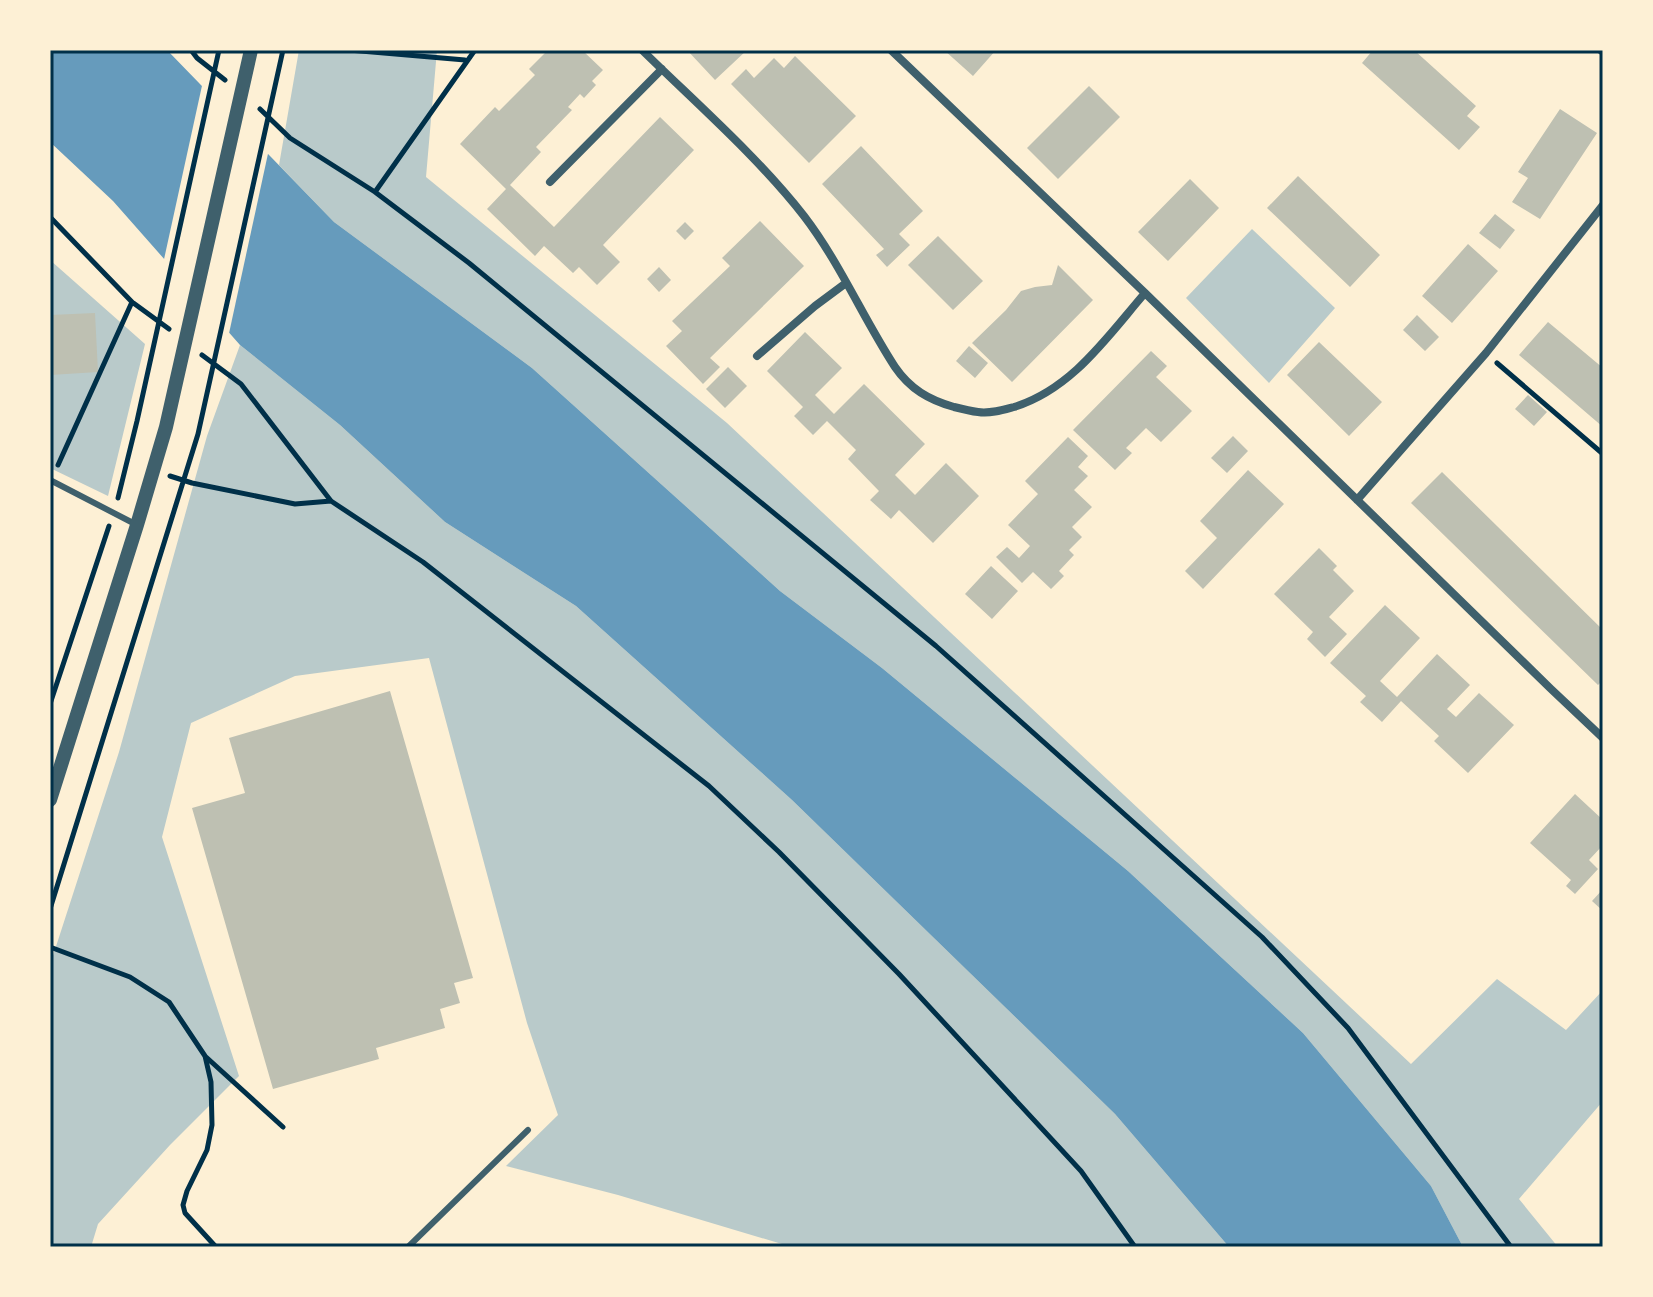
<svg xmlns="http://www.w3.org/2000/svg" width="1653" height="1297" viewBox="0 0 1653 1297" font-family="'Fira Sans Condensed',sans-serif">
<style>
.green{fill:#b9caca}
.water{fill:#669bbc}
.pier{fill:#fdf0d5}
.building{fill:#bec0b2}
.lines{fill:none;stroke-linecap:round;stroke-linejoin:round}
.path{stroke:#003049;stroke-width:5}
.service{stroke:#3f606c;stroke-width:6}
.minor{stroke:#3f606c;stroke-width:8}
.tertiary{stroke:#3f606c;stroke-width:14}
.neatline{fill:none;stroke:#003049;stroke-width:3}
</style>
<rect width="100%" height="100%" fill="#fdf0d5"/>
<path class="green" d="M 299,50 L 437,50 L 426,177 L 727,423 L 1411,1064 L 1497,979 L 1566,1030 L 1603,990 L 1603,1101 L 1519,1199 L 1558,1247 L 1463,1247 L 1431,1186 L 1303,1033 L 1128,871 L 882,668 L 780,591 L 532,368 L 334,222 L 279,165 Z
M 1252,229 L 1335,308 L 1269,383 L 1186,298 Z
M 50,260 L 145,344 L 108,496 L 50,468 Z
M 240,345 L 340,425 L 445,522 L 576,606 L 792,800 L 1115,1114 L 1229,1247 L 792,1247 L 618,1195 L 506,1166 L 558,1115 L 527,1023 L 429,658 L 295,676 L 191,723 L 162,837 L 239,1076 L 170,1145 L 98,1224 L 91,1247 L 50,1247 L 50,965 L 119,752 L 207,436 Z"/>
<path class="water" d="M 50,50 L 167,50 L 334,222 L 532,368 L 780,591 L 882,668 L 1128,871 L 1303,1033 L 1431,1186 L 1463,1247 L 1229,1247 L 1115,1114 L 792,800 L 576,606 L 445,522 L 340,425 L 240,345 L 113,201 L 50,142 Z"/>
<path class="pier" d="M 203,81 L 269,149 L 228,338 L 163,264 Z"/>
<path class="building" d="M 548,50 L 582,50 L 603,70 L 592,81 L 596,85 L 584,98 L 580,94 L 568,107 L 572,110 L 536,147 L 541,152 L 510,185 L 554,227 L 660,117 L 694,150 L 603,245 L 620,262 L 597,285 L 579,267 L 573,273 L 544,246 L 535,256 L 487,209 L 506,189 L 460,144 L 495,107 L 499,111 L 535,75 L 529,69 Z
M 687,50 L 747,50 L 715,80 Z
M 944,50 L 996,50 L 973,76 Z
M 1373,50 L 1414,50 L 1476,106 L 1467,116 L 1480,127 L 1459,150 L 1362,63 Z
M 795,56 L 856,116 L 809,163 L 731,84 L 746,69 L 754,78 L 774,58 L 784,68 Z
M 1089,86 L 1120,117 L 1058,179 L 1027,148 Z
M 1560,109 L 1597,133 L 1540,219 L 1512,202 L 1528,178 L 1518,172 Z
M 861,146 L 923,211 L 899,234 L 910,245 L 887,267 L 876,255 L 884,249 L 822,184 Z
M 1298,176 L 1380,255 L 1350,287 L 1267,208 Z
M 1190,179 L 1219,208 L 1168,261 L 1138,232 Z
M 1495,214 L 1515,230 L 1500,249 L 1479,233 Z
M 760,221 L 804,266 L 710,358 L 720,367 L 703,384 L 666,346 L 682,331 L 672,321 L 730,266 L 722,258 Z
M 685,222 L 694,231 L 685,240 L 676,231 Z
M 938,236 L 983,281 L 953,310 L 908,265 Z
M 1468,244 L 1498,271 L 1452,323 L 1422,296 Z
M 1058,265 L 1093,300 L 1012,382 L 972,343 L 1006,310 L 1021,291 L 1035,287 L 1052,285 Z
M 659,267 L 671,280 L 659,292 L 647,279 Z
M 95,313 L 98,372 L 50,375 L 50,315 Z
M 1417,315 L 1439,337 L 1425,351 L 1403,330 Z
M 1548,322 L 1603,368 L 1603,427 L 1519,355 Z
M 805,332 L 842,368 L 815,395 L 834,414 L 864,384 L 925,444 L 895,475 L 915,495 L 946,463 L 979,496 L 933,543 L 899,510 L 891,519 L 870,500 L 879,491 L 848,459 L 856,450 L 827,421 L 813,435 L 794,416 L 803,407 L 767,371 Z
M 1319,342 L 1382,402 L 1349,436 L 1287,375 Z
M 969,346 L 988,363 L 975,378 L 956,361 Z
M 1151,351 L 1167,366 L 1156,377 L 1192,411 L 1161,442 L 1146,428 L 1126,448 L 1132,453 L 1115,470 L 1073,430 Z
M 728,367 L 747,386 L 725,408 L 706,389 Z
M 1528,395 L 1547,412 L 1534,426 L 1515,409 Z
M 1233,436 L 1248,451 L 1227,473 L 1211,458 Z
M 1068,437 L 1088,456 L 1078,467 L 1088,476 L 1074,490 L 1092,507 L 1072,527 L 1082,537 L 1069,550 L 1074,555 L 1059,571 L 1064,576 L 1051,589 L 1033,572 L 1022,583 L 996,557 L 1007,547 L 1019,558 L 1030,546 L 1008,525 L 1038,494 L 1025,481 Z
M 1248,470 L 1284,504 L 1203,589 L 1185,571 L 1217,538 L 1200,521 Z
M 1442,472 L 1603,630 L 1603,680 L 1598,685 L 1411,503 Z
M 1319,548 L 1337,566 L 1333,570 L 1354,591 L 1329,617 L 1347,634 L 1325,657 L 1307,639 L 1313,632 L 1274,594 Z
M 991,566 L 1018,591 L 992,619 L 965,594 Z
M 1385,605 L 1420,638 L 1380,681 L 1397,697 L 1437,654 L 1470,685 L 1447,709 L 1456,717 L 1479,693 L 1514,725 L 1468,773 L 1434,741 L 1439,736 L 1401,701 L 1382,722 L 1360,702 L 1366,696 L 1330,663 Z
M 390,691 L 473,978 L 454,983 L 460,1003 L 440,1009 L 445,1028 L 376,1048 L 379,1059 L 273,1089 L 192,808 L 245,793 L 229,738 Z
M 1575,794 L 1603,820 L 1603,845 L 1589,860 L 1598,869 L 1575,894 L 1566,886 L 1571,880 L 1530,843 Z
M 1603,889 L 1603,911 L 1592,901 Z"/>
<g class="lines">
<path class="path" d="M 191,50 L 197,58 L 225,80
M 349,50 L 465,60
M 260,109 L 290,138 L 375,192 L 469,263 L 936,646 L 1262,937 L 1348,1028 L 1511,1247
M 375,192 L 475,50
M 50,217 L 132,302 L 169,329
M 202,355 L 241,384 L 331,501 L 423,562 L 709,786 L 779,852 L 899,974 L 1081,1171 L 1135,1247
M 1497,363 L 1603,454
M 58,465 L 132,302
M 170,476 L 192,483 L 295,504 L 331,501
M 118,498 L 137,421 L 219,50
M 50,704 L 109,526
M 50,909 L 198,434 L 283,50
M 50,947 L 130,977 L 169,1002 L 205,1056 L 211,1082 L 212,1125 L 207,1150 L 187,1191 L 183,1205 L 185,1213 L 216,1247
M 206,1057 L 283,1127"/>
<path class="service" d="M 1599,50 L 1603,53
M 50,480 L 137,525
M 408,1247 L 528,1130"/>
<path class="minor" d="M 642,50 C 696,103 758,157 804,216 C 840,263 863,318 895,367 C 910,389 929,400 954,407 C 962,409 970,411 978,412 C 990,414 1003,410 1014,407 C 1072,389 1107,337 1145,293
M 891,50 L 1145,293 L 1551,689 L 1603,738
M 550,182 L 662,69
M 757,356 L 815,306 L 846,283
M 1357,500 L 1486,353 L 1603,205"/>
<path class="tertiary" d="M 50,800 L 137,525 L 166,427 L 251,50"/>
</g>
<rect width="1653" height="1297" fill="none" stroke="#fdf0d5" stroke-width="104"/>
<rect x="52" y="52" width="1549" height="1193" class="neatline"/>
</svg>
